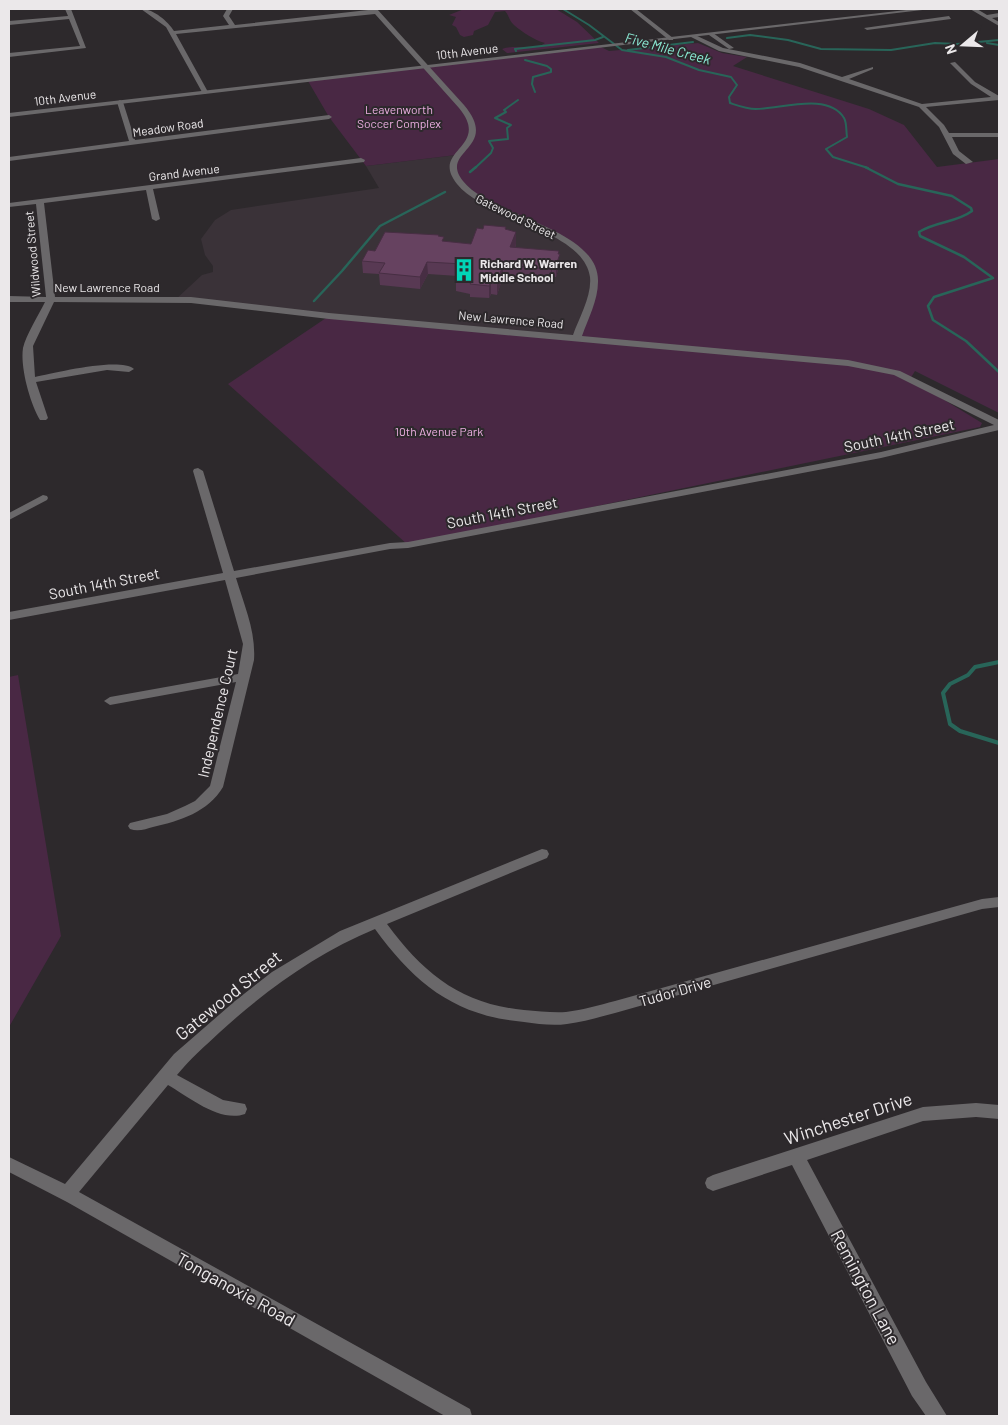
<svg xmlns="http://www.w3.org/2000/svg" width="1008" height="1425" viewBox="0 0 1008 1425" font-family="Barlow,sans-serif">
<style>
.built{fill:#3a3238}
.green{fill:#492844}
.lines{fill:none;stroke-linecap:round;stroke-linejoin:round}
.stream-far2{stroke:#286559;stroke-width:2}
.stream-far1{stroke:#286559;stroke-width:2.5}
.stream{stroke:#286559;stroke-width:4}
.minor{fill:#6a686a;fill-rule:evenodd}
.tertiary{fill:#6a686a;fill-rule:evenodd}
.wall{fill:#583953}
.shaded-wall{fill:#472e43}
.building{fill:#664260;stroke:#472e43}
.labels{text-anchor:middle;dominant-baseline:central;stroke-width:4;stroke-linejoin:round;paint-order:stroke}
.far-street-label{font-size:12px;fill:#ebe8ea;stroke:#2d292c}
.far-park-label{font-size:12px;fill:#ecaee1;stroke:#2d292c}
.far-poi-label{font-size:12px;font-weight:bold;fill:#ebe8ea;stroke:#2d292c;text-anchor:start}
.far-water-label{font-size:14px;font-style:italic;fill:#8bebd5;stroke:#2d292c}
.street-label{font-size:15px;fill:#ebe8ea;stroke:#2d292c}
.near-street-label{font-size:18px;fill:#ebe8ea;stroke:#2d292c}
</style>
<rect width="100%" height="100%" fill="#2d292c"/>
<path class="built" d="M 457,155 L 548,231 L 582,254 L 594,276 L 577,338 L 175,300 L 202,275 L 213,272 L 213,266 L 205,255 L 201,239 L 215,220 L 231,210 L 379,188 L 366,166 Z"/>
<path class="green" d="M 464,9 L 556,9 L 577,22 L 599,43 L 507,53 L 502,49 C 516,44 533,51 545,43 C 534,40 522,32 514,25 C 509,21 509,15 505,11 L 495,12 L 488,25 L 474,31 L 473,35 L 464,37 L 460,35 L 456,27 L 452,25 L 456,17 L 449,15 Z
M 698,43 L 722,53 L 747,57 L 733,66 L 869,109 L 904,125 L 937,167 L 999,159 L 999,413 L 915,371 L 910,379 L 982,423 L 980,427 L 408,545 L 228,384 L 329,316 L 577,338 L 593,289 L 590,265 L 573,246 L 486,202 L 454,174 L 456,155 L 366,166 L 329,117 L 308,81 L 601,47 L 609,51 Z
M 18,675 L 61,936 L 9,1027 L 9,677 Z"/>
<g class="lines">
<path class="stream-far2" d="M 563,9 L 589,25 L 622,50 L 666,57 L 699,70 L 731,77 L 737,85 L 729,97 L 730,103 C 739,106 747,109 756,109 C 781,109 828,92 844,118 C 847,123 846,131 847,137 L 826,149 L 833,157 L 868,168
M 727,38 L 750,35 L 788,40 L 821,49 L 891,50 L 935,43 L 957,44 L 999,40
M 987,43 L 999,45
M 628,50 L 693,42
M 516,51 L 515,49 L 595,40 L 603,37
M 525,60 L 547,66 L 551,69 L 551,72 L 533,77 L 532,84 L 535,92
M 475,168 L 491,153 L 493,148 L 489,141 L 508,139 L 507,128 L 511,125 L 495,118 L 506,112 L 504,110 L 518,100"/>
<path class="stream-far1" d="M 865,167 L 898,184 L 952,196 L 971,208 L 972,211 C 956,223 936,221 919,232 L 920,236 L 964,257 L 993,278 L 934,297 L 928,306 L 933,320 L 966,341 L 999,372
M 470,172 L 476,167
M 314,301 L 342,271 L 380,226 L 445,192"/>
<path class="stream" d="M 999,662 L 975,667 L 968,675 L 950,684 L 943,693 L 950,724 L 960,731 L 999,743"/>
<path class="minor" d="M 65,9 L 71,9 L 86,48 L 9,57 L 9,53 L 80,46 L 69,19 L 9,25 L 9,21 L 68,16 Z
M 141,9 C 152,8 168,21 174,31 L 229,25 L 223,16 L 227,9 L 233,9 L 229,16 L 235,25 L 377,9 L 464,105 C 501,149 438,150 463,181 C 491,217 600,228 598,282 C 598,300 588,319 582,336 L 848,360 L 900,371 L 999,420 L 999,430 L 881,458 L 408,548 L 390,549 L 236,578 C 244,605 256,631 254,660 L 223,787 C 208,812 180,821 153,827 C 146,829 138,832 130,829 L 128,826 L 130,823 L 167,814 L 185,806 L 195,801 L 210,786 L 236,682 L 110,705 L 104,701 L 110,697 L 238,674 L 243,644 L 225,580 L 9,620 L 9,612 L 223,573 L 193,471 L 194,469 L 198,468 L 203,471 L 234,571 L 390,543 L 408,542 L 881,452 L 994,425 L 894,375 L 848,366 L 329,319 L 191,303 L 54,302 L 33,346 L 35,377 C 55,373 119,357 134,369 L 129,372 L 107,370 L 36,382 L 48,418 L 46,420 L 40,420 C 30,403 20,367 23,348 C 26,335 39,314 45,302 L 9,302 L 9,296 L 46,297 L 36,204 L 9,207 L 9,203 L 361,158 L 365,160 L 364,162 L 153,189 L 160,219 L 156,221 L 152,219 L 146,190 L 44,203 L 55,297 L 191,297 L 329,313 L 573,335 C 579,318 592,296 590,277 C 583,229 486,220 457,184 C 429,149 492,148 459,108 L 375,14 L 176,34 L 208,92 L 205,94 L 202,92 L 166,27 Z
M 630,9 L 636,9 L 673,38 L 673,40 L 669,40 Z
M 970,9 L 977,9 L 987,15 L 999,13 L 999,17 L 992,18 L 999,22 L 999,26 Z
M 949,16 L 951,19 L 867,30 L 864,28 Z
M 709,33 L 713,33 L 734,48 L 729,49 L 709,35 Z
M 691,35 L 695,35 L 723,48 L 800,63 L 842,77 L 873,67 L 873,69 L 849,79 L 922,104 L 991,97 L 971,84 L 950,63 L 955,62 L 975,82 L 999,96 L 999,100 L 926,107 L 944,125 L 949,133 L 999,133 L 999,137 L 952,137 L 959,151 L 973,162 L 966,164 L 953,154 L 939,127 L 919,107 L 799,67 L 719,51 L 691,37 Z
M 120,100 L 123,102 L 135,140 L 329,115 L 332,117 L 329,119 L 9,161 L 9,157 L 129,141 L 117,102 Z
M 43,495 L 47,496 L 48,498 L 47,500 L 9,520 L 9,513 Z
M 542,849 L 547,850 L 549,854 L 547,858 L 387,924 C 424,974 461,1004 524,1010 C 538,1011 553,1013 566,1012 C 583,1010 599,1005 615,1001 L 982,899 L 999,897 L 999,907 L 982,909 L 615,1013 C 599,1017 583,1022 567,1024 C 553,1026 538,1024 524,1022 C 455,1016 415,984 375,929 C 317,953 266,990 220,1032 C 205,1046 190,1059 177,1075 L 223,1100 L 245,1104 L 247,1109 L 245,1114 C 220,1123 189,1097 168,1085 L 79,1192 L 470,1409 L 472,1416 L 445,1416 L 67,1202 L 9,1172 L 9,1157 L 65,1184 L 174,1054 L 235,1001 L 272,972 L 340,931 Z
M 976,1103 L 999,1105 L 999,1119 L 976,1117 L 923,1121 L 807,1160 L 926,1382 L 947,1416 L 926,1416 L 912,1396 L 792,1165 L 713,1191 L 707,1188 L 705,1183 L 707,1178 L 713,1175 L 923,1107 Z"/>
<path class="tertiary" d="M 915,9 L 931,9 L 9,117 L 9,113 Z"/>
</g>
<path class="wall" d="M 506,227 L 506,230 L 516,244 L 515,248 L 559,254 L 559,266 L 556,277 L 552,277 L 551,281 L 503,277 L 497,295 L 491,294 L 489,298 L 470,297 L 470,294 L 456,291 L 456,279 L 458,276 L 428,274 L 420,289 L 380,285 L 379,274 L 363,273 L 362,261 L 439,236 L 444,242 L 471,244 L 483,229 Z"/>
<path class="shaded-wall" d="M 516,232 L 516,244 L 510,259 L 510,247 Z
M 559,251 L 559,266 L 556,277 L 556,265 Z
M 427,262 L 428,274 L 420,289 L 420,277 Z
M 503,265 L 503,277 L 497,295 L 497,282 Z
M 552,265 L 552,277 L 551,281 L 551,269 Z
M 491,282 L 491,294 L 489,298 L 489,286 Z"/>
<path class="building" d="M 484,225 L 506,227 L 505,229 L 516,232 L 510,247 L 559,251 L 558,254 L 560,254 L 556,265 L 552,265 L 551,269 L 503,265 L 497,282 L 491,282 L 489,286 L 470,284 L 471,282 L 456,279 L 463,264 L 427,262 L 420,277 L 379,273 L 385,263 L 362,261 L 368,250 L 375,251 L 385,232 L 439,235 L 438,236 L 444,237 L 442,241 L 471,244 L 477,228 L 483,229 Z"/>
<defs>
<symbol id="building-bare" viewBox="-9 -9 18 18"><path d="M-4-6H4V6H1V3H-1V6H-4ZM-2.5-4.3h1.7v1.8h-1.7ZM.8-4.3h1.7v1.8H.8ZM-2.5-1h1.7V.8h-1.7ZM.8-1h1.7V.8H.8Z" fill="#01d5b7" stroke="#2d292c" stroke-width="2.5" paint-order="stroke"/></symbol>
</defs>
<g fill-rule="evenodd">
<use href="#building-bare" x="448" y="254" width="32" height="32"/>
</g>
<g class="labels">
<g class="far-street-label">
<text transform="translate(467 51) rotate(-7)">10th Avenue</text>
<text transform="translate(65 97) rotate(-7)">10th Avenue</text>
<text transform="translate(168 127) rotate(-8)">Meadow Road</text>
<text transform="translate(184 172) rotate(-7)">Grand Avenue</text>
<text transform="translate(516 216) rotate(26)">Gatewood Street</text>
<text transform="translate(32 254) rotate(-95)">Wildwood Street</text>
<text x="107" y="287">New Lawrence Road</text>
<text transform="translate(511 319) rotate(5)">New Lawrence Road</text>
</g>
<g class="far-park-label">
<text x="399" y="109">Leavenworth<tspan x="399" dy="14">Soccer Complex</tspan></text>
<text x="439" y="431">10th Avenue Park</text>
</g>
<g class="far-poi-label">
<text x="480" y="263">Richard W. Warren<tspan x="480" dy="14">Middle School</tspan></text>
</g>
<g class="far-water-label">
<text transform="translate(668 48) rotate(15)">Five Mile Creek</text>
</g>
<g class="street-label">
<text transform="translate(899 435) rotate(-12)">South 14th Street</text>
<text transform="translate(502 512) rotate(-11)">South 14th Street</text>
<text transform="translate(104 583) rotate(-11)">South 14th Street</text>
<text transform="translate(217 713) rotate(-77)">Independence Court</text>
<text transform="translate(675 991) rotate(-16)">Tudor Drive</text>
</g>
<g class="near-street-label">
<text transform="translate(228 995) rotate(-39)">Gatewood Street</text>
<text transform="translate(848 1118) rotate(-18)">Winchester Drive</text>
<text transform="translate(866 1287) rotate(62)">Remington Lane</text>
<text transform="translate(236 1289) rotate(29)">Tonganoxie Road</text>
</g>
</g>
<rect width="1008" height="1425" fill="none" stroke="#ebe8ea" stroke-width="20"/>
<g transform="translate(963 45) rotate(251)" stroke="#2d292c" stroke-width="4" paint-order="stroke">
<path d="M0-4L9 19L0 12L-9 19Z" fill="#ebe8ea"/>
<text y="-8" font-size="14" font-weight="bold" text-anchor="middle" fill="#ebe8ea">N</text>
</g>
</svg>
